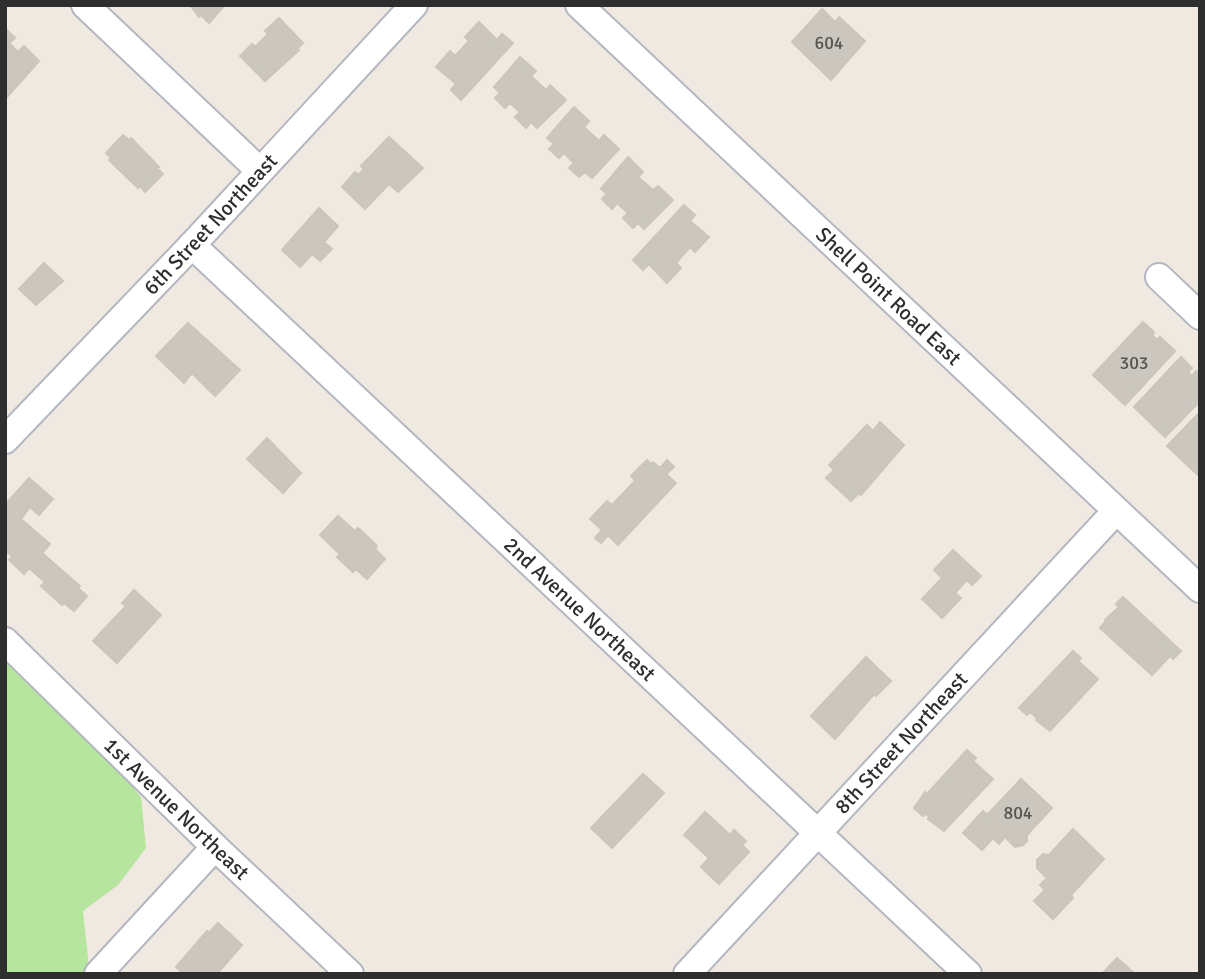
<svg xmlns="http://www.w3.org/2000/svg" width="1205" height="979" viewBox="0 0 1205 979" font-family="Signika,sans-serif">
<style>
.green{fill:#b6e59e}
.building{fill:#cbc7bf;stroke:#cbc5ba;stroke-width:2}
.lines{fill:none;stroke-linecap:round;stroke-linejoin:round}
.minor-casing{stroke:#b4b7c1;stroke-width:30}
.minor{stroke:#fff;stroke-width:26}
.labels{text-anchor:middle;dominant-baseline:central;stroke-width:5;stroke-linejoin:round;paint-order:stroke}
.number-label{font-size:18px;fill:#555452}
.street-label{font-size:21px;fill:#2e2e2e;stroke:#fff}
</style>
<rect width="100%" height="100%" fill="#efe9e1"/>
<path class="green" d="M 5,659 L 118,770 L 141,797 L 146,848 L 118,885 L 83,911 L 89,967 L 83,974 L 5,974 Z"/>
<path class="building" d="M 190,5 L 225,5 L 209,23 L 201,15 L 199,17 Z
M 822,9 L 835,22 L 839,17 L 865,41 L 831,80 L 792,42 Z
M 279,18 L 303,43 L 297,49 L 299,50 L 265,81 L 240,56 L 252,44 L 255,47 L 268,34 L 265,31 Z
M 479,22 L 497,40 L 502,34 L 513,43 L 461,100 L 451,90 L 456,84 L 436,67 L 450,51 L 455,56 L 469,41 L 465,37 Z
M 5,28 L 15,38 L 9,43 L 18,52 L 24,46 L 39,61 L 7,97 L 5,95 Z
M 520,57 L 536,71 L 531,76 L 546,90 L 550,85 L 566,100 L 537,128 L 531,122 L 526,128 L 515,117 L 520,112 L 510,103 L 505,108 L 495,98 L 500,93 L 494,87 Z
M 574,107 L 589,121 L 584,127 L 599,141 L 604,135 L 619,149 L 592,178 L 585,172 L 579,177 L 569,168 L 574,163 L 564,153 L 559,158 L 549,149 L 554,144 L 547,138 Z
M 123,135 L 129,140 L 131,138 L 159,167 L 157,168 L 163,174 L 145,192 L 140,186 L 138,188 L 109,160 L 111,158 L 106,153 Z
M 389,137 L 423,168 L 398,192 L 389,184 L 365,209 L 342,187 L 355,172 L 358,175 L 364,169 L 361,166 Z
M 628,157 L 643,172 L 638,177 L 653,190 L 658,186 L 673,200 L 644,229 L 638,223 L 633,228 L 623,218 L 628,213 L 617,203 L 612,209 L 602,199 L 607,194 L 601,189 Z
M 684,205 L 695,215 L 690,221 L 709,237 L 695,252 L 690,247 L 676,263 L 681,268 L 667,283 L 649,264 L 643,270 L 633,260 Z
M 319,208 L 338,226 L 324,242 L 332,249 L 320,261 L 312,254 L 300,267 L 282,250 Z
M 44,263 L 63,281 L 36,305 L 19,289 Z
M 1143,322 L 1154,332 L 1153,336 L 1157,340 L 1160,337 L 1175,351 L 1125,405 L 1093,375 Z
M 188,323 L 240,370 L 215,396 L 192,373 L 184,383 L 156,356 Z
M 1181,357 L 1192,368 L 1188,372 L 1192,376 L 1196,371 L 1200,375 L 1200,401 L 1165,437 L 1134,407 Z
M 1200,412 L 1200,476 L 1199,476 L 1167,446 Z
M 880,422 L 904,445 L 861,495 L 859,493 L 851,501 L 826,478 L 834,470 L 829,465 L 867,425 L 873,431 Z
M 267,438 L 301,473 L 283,493 L 247,459 Z
M 647,460 L 651,464 L 653,462 L 660,468 L 667,460 L 674,467 L 666,474 L 676,483 L 618,545 L 608,535 L 601,543 L 595,538 L 602,530 L 590,519 L 607,501 L 612,505 L 635,481 L 631,476 Z
M 29,478 L 53,499 L 39,515 L 30,507 L 21,519 L 50,544 L 42,553 L 80,586 L 78,588 L 87,596 L 74,611 L 64,603 L 62,605 L 41,586 L 45,582 L 29,568 L 24,574 L 9,560 L 12,556 L 5,550 L 5,505 Z
M 338,516 L 355,531 L 358,528 L 377,546 L 375,549 L 385,559 L 367,579 L 356,569 L 353,572 L 337,557 L 340,554 L 320,535 Z
M 953,550 L 981,576 L 972,585 L 967,580 L 955,593 L 961,598 L 942,618 L 922,599 L 942,578 L 934,570 Z
M 134,590 L 161,615 L 117,663 L 93,641 L 126,606 L 122,603 Z
M 1123,597 L 1181,651 L 1173,659 L 1170,656 L 1152,675 L 1100,628 L 1106,621 L 1105,620 L 1119,607 L 1116,604 Z
M 1073,651 L 1081,658 L 1078,661 L 1098,679 L 1050,731 L 1036,720 L 1037,718 L 1030,712 L 1027,715 L 1019,708 Z
M 866,657 L 891,681 L 876,696 L 874,694 L 835,739 L 811,716 Z
M 967,750 L 976,758 L 973,761 L 993,779 L 944,831 L 928,819 L 929,817 L 926,814 L 923,816 L 914,808 L 925,792 L 927,794 Z
M 643,774 L 664,793 L 612,848 L 591,828 Z
M 1021,779 L 1052,808 L 1027,835 L 1027,841 L 1023,845 L 1015,847 L 1005,837 L 999,844 L 993,838 L 982,850 L 963,833 L 983,811 L 987,815 Z
M 705,812 L 730,835 L 734,830 L 746,841 L 742,845 L 749,852 L 719,884 L 701,867 L 709,858 L 684,835 Z
M 1073,829 L 1104,859 L 1071,895 L 1073,898 L 1053,919 L 1034,901 L 1045,890 L 1040,885 L 1047,878 L 1037,868 L 1037,860 L 1043,854 L 1049,855 Z
M 218,923 L 242,945 L 217,974 L 183,974 L 176,967 L 207,931 L 209,933 Z
M 1117,958 L 1135,974 L 1102,974 Z"/>
<g class="lines">
<defs>
<g id="minor">
<path d="M 85,5 L 260,171"/>
<path id="s1" d="M 579,5 L 1200,589"/>
<path id="s2" d="M 192,245 L 968,974"/>
<path d="M 1159,277 L 1200,316"/>
<path id="s3" d="M 5,440 L 192,245 L 414,5"/>
<path id="s4" d="M 5,641 L 215,847 L 350,974"/>
<path d="M 98,974 L 215,847"/>
<path id="s5" d="M 687,974 L 1116,511"/>
</g>
</defs>
<use href="#minor" class="minor-casing"/>
<use href="#minor" class="minor"/>
</g>
<g class="labels">
<g class="number-label">
<text x="829" y="43">604</text>
<text x="1134" y="363">303</text>
<text x="1018" y="813">804</text>
</g>
<g class="street-label">
<text stroke="none"><textPath href="#s3" startOffset="298">6th Street Northeast</textPath></text>
<text stroke="none"><textPath href="#s1" startOffset="425">Shell Point Road East</textPath></text>
<text stroke="none"><textPath href="#s2" startOffset="532">2nd Avenue Northeast</textPath></text>
<text stroke="none"><textPath href="#s5" startOffset="315">8th Street Northeast</textPath></text>
<text stroke="none"><textPath href="#s4" startOffset="240">1st Avenue Northeast</textPath></text>
</g>
</g>
<rect width="1205" height="979" fill="none" stroke="#2e2e2e" stroke-width="14"/>
</svg>
